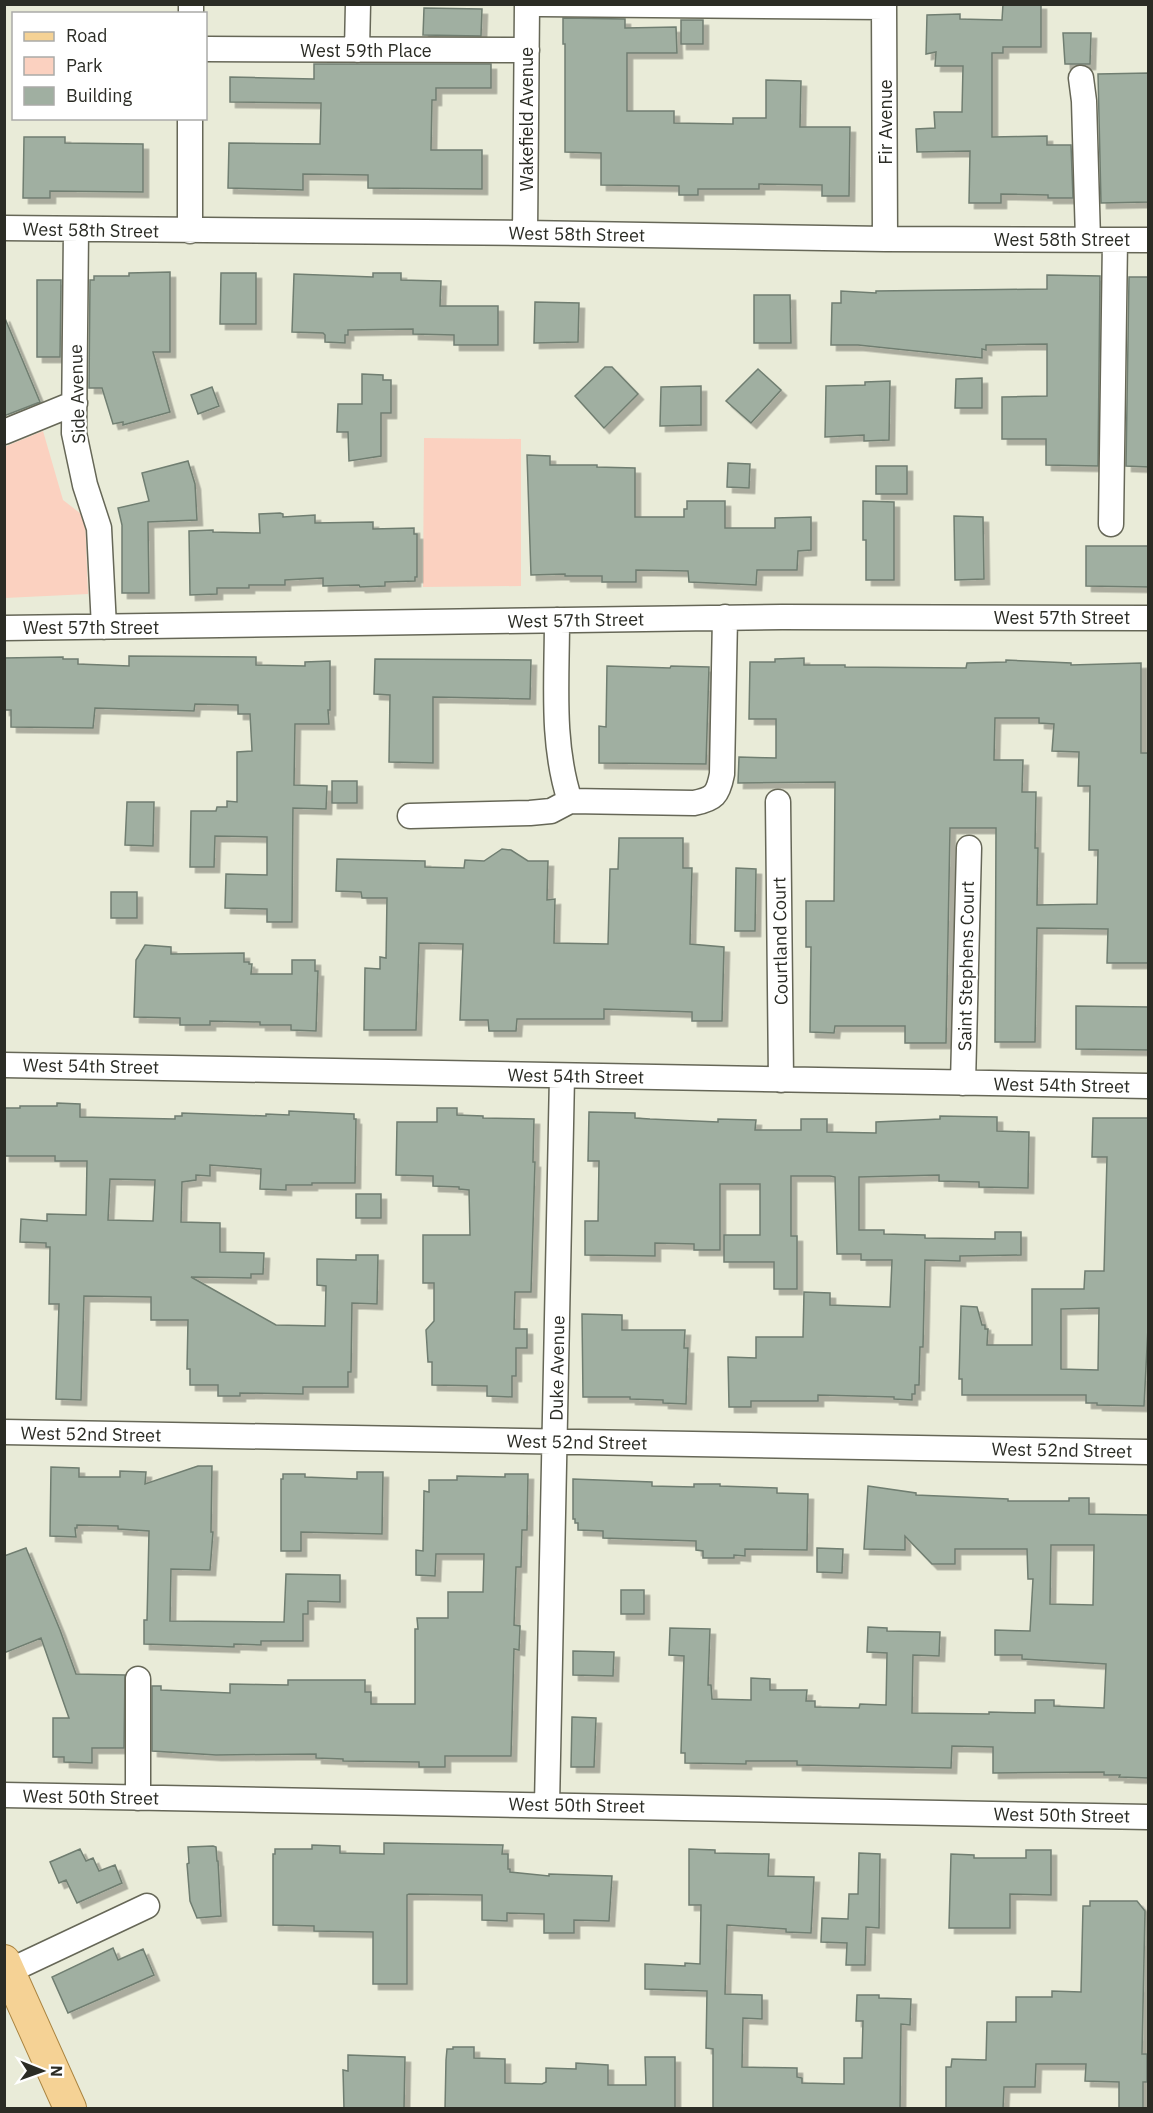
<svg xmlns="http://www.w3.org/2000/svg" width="1153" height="2113" viewBox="0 0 1153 2113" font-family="'IBM Plex Sans',sans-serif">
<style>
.green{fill:#fbd1c0}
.building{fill:#a0afa1;stroke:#707e71;stroke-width:1.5;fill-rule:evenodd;filter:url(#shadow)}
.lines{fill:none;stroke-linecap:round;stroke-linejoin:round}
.minor-casing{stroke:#666757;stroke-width:27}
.major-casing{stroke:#aa8440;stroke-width:34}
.minor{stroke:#fff;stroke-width:24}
.major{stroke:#f5d295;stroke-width:32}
.labels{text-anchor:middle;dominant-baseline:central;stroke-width:4.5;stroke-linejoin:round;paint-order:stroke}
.street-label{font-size:18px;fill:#2b2c25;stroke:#fff}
</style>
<defs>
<filter id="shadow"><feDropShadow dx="5.5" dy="5.5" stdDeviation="0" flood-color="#0004"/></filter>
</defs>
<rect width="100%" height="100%" fill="#e9ebd8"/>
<path class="green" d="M 43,431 L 63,500 L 85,517 L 88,594 L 5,598 L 4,447 Z
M 424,438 L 521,439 L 521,586 L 423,587 Z"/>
<path class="building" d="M 1003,4 L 1041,4 L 1041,47 L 1003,47 L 1003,53 L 992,53 L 992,137 L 1047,136 L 1047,145 L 1071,145 L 1073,198 L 1048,198 L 1048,195 L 1001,194 L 1001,203 L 969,203 L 970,151 L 917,152 L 916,129 L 935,128 L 934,112 L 962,112 L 963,66 L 935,66 L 936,52 L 926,54 L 927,15 L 960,14 L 960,19 L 1002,20 Z
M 424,8 L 482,9 L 481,36 L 423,35 Z
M 563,18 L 625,19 L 625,28 L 676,27 L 677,53 L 627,53 L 627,111 L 674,111 L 674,123 L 733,124 L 733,118 L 766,118 L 766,80 L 801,81 L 800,127 L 850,127 L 849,196 L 822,196 L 822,185 L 759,184 L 759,189 L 698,189 L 698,195 L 679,195 L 679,186 L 601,185 L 601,153 L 565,152 L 565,44 L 563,44 Z
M 681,20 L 703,20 L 703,44 L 681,44 Z
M 1063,33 L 1091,33 L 1090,64 L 1065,64 Z
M 314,64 L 491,64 L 491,88 L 436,88 L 436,100 L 432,100 L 431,150 L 482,150 L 482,189 L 368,188 L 368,175 L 303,174 L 303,190 L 228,188 L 229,143 L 320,144 L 321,103 L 230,102 L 230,77 L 314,79 Z
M 1149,73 L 1149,202 L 1101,203 L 1098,74 Z
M 24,137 L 65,137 L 65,143 L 143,144 L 143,192 L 50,191 L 50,198 L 23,198 Z
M 170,272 L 170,352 L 153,352 L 170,412 L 123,425 L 123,422 L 113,424 L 102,388 L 89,388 L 90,280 L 94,280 L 94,276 L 129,276 L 129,273 Z
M 221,273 L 256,273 L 256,324 L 220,324 Z
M 373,273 L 401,273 L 401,280 L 441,281 L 440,306 L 498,306 L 498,345 L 454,345 L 454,335 L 413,334 L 413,329 L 348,330 L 348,335 L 345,335 L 345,343 L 325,342 L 325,335 L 323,333 L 292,332 L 294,274 L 373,277 Z
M 1047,275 L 1100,276 L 1098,466 L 1046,465 L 1046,439 L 1002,439 L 1002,397 L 1047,396 L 1047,344 L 986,345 L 986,350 L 982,349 L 982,358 L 858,345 L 831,345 L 832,303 L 841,303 L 841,291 L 876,293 L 876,291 L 1047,289 Z
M 1129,277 L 1149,277 L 1149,467 L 1126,466 Z
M 37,280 L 61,280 L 60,357 L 37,357 Z
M 754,295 L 790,295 L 791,343 L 754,343 Z
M 535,302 L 579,303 L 578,342 L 534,343 Z
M 4,316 L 40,402 L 4,416 Z
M 605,367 L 612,367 L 638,394 L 604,428 L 575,396 Z
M 758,369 L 781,390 L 751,423 L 726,401 Z
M 362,374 L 383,375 L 383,380 L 391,380 L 391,413 L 381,413 L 381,456 L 349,461 L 348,432 L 337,432 L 338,404 L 362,404 Z
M 982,378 L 982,408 L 955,408 L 956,379 Z
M 890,381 L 889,440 L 864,441 L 864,435 L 825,437 L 826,386 L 865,385 L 865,382 Z
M 701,386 L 701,425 L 660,426 L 661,387 Z
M 212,387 L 219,406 L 198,414 L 191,395 Z
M 527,455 L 550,456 L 550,465 L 597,465 L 597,467 L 635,468 L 635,517 L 684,517 L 684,509 L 687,509 L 687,501 L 725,501 L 725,528 L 775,528 L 775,518 L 811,517 L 811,550 L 798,551 L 797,570 L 757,570 L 756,585 L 689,582 L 688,571 L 636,570 L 636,582 L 602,582 L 602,576 L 565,576 L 565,574 L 531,575 Z
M 188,461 L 195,484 L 197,520 L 148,522 L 149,593 L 122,593 L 122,525 L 118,508 L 149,501 L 142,473 Z
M 728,463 L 750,464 L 749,488 L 727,487 Z
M 876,466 L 907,466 L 907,494 L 876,494 Z
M 863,501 L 894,502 L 894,580 L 866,580 L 866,540 L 863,540 Z
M 280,513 L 283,514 L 283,517 L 315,515 L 315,523 L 373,522 L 373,529 L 414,528 L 414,534 L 417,534 L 417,577 L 415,577 L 415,581 L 385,582 L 385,586 L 360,587 L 359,585 L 323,586 L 323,578 L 285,580 L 285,585 L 249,585 L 249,588 L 217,588 L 217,594 L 190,595 L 189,531 L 213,530 L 213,532 L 260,533 L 259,514 Z
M 954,516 L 983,517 L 984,579 L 955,580 Z
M 1086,546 L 1149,546 L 1149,587 L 1086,586 Z
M 129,656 L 256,657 L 256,665 L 305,666 L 305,662 L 330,661 L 330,710 L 328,710 L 329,724 L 295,724 L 294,785 L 327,786 L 326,809 L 293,808 L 292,922 L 267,922 L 267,909 L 225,908 L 226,874 L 267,875 L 267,837 L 215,836 L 214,867 L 190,867 L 191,811 L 216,811 L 217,807 L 227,807 L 227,801 L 237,802 L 237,752 L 252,751 L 250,714 L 238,714 L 238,705 L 195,704 L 194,711 L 95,708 L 93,728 L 11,727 L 11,710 L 4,710 L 4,658 L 63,657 L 63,659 L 78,659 L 78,664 L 129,666 Z
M 804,658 L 804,665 L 845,665 L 845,667 L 966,668 L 967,663 L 1006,662 L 1006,660 L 1071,663 L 1071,665 L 1141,663 L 1141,753 L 1149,753 L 1149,963 L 1107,963 L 1108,929 L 1037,928 L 1035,1042 L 995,1042 L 996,828 L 950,828 L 946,1043 L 905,1043 L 905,1026 L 835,1026 L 834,1033 L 810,1032 L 811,947 L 806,947 L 806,901 L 834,901 L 835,782 L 738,783 L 739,757 L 776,758 L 776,719 L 749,719 L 750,662 L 775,662 L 775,659 ZM 995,718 L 1039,718 L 1039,723 L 1054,724 L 1052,751 L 1079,752 L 1078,786 L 1090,786 L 1089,850 L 1098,850 L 1097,904 L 1037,905 L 1038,848 L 1035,848 L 1036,792 L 1022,792 L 1023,760 L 994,760 Z
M 375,659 L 531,660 L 530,699 L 433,697 L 433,763 L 389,762 L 390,695 L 374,694 Z
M 607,666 L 670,668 L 671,666 L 709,667 L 706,764 L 599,763 L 599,726 L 606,727 Z
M 332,781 L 357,781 L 357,803 L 332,803 Z
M 127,802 L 154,802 L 153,846 L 125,845 Z
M 619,838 L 683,838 L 683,868 L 692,868 L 690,944 L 724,947 L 722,1021 L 692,1021 L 692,1012 L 604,1009 L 604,1019 L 517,1019 L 516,1031 L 489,1031 L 488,1020 L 460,1020 L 463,944 L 419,943 L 416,1030 L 364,1030 L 365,968 L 380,969 L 380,957 L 386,958 L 387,898 L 362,898 L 361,892 L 336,891 L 337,859 L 425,861 L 425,867 L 464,868 L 465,860 L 484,861 L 502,849 L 511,850 L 528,861 L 548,861 L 547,900 L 555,899 L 554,943 L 608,944 L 610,869 L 618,869 Z
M 736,868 L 756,869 L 755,931 L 735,931 Z
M 111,892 L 137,892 L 137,918 L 111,918 Z
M 145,945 L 171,947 L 171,954 L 244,953 L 244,962 L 249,962 L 249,964 L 252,964 L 251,974 L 292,974 L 292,960 L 315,960 L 315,971 L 318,971 L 316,1031 L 291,1030 L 291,1025 L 260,1025 L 260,1022 L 210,1021 L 210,1025 L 180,1025 L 180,1018 L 134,1017 L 136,960 Z
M 1076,1006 L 1149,1007 L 1149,1050 L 1076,1049 Z
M 57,1103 L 80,1104 L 80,1117 L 175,1119 L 175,1116 L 182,1116 L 182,1113 L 266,1116 L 266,1114 L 289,1115 L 289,1111 L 354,1114 L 354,1119 L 356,1119 L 355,1183 L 312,1183 L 312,1185 L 286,1185 L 286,1190 L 260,1189 L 261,1169 L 210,1165 L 210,1176 L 196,1175 L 196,1180 L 182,1182 L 181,1222 L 220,1223 L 220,1252 L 264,1253 L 263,1274 L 251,1274 L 251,1278 L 191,1277 L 276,1325 L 325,1326 L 326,1286 L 317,1285 L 317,1259 L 356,1260 L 356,1255 L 378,1255 L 377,1304 L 352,1303 L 351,1372 L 348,1372 L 348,1387 L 303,1387 L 303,1394 L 240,1393 L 240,1396 L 218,1396 L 218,1385 L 190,1385 L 190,1369 L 187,1369 L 188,1320 L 151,1320 L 151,1297 L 84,1296 L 81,1400 L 56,1399 L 59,1304 L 49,1304 L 50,1247 L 46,1247 L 46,1243 L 20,1242 L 21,1219 L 47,1221 L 47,1214 L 86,1215 L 87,1161 L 55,1161 L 55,1156 L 4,1156 L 4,1108 L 20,1108 L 20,1106 L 57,1106 ZM 110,1179 L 155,1180 L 153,1221 L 108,1220 Z
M 437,1108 L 457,1108 L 457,1115 L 483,1116 L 483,1118 L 534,1119 L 533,1162 L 535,1162 L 531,1292 L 515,1292 L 514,1329 L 527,1329 L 527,1348 L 516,1348 L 516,1376 L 512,1376 L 512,1397 L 487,1396 L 487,1386 L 432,1385 L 432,1362 L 428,1362 L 426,1330 L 434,1321 L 434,1283 L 423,1283 L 423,1235 L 470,1235 L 469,1190 L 459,1189 L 459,1187 L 433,1186 L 433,1176 L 396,1175 L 397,1122 L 437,1122 Z
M 589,1112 L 635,1113 L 635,1118 L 650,1119 L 718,1122 L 718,1119 L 756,1120 L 755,1130 L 801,1130 L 801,1119 L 827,1119 L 827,1132 L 876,1133 L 876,1122 L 940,1119 L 940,1116 L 997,1117 L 997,1131 L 1029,1132 L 1028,1188 L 979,1187 L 979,1182 L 939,1181 L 939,1175 L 859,1177 L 859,1230 L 884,1230 L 884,1234 L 925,1235 L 925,1238 L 995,1239 L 995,1232 L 1021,1232 L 1021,1255 L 960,1256 L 960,1261 L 925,1260 L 923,1347 L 920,1347 L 919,1385 L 915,1385 L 915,1394 L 912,1394 L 912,1400 L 894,1399 L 894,1397 L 818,1395 L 818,1401 L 751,1401 L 751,1407 L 729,1407 L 728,1357 L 756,1358 L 756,1337 L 803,1337 L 804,1292 L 830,1293 L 830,1305 L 890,1307 L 892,1260 L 861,1260 L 861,1254 L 837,1254 L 835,1177 L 830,1176 L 791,1176 L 791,1236 L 797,1236 L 797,1289 L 774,1289 L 774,1262 L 724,1262 L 724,1235 L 760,1235 L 760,1184 L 720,1184 L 720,1250 L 694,1250 L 694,1244 L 655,1243 L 655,1256 L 585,1255 L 585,1221 L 598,1221 L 599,1161 L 588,1161 Z
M 1093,1118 L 1149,1118 L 1149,1308 L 1144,1406 L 1097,1405 L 1097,1403 L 1086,1403 L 1086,1395 L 962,1395 L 962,1379 L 959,1379 L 961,1306 L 977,1307 L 982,1325 L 985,1325 L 985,1329 L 988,1329 L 987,1345 L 1032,1345 L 1032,1289 L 1084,1289 L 1085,1271 L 1104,1271 L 1107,1157 L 1092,1157 ZM 1099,1308 L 1098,1370 L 1061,1369 L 1061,1309 Z
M 356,1194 L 381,1194 L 381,1218 L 356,1218 Z
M 582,1314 L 622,1315 L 622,1330 L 685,1330 L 684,1348 L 688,1348 L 686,1404 L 663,1403 L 663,1400 L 630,1399 L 630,1397 L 583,1397 Z
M 198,1466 L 212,1466 L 211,1532 L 213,1532 L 210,1570 L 171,1569 L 170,1621 L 284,1622 L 286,1574 L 340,1575 L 340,1602 L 308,1601 L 308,1614 L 303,1614 L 303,1641 L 261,1641 L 261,1645 L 234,1644 L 234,1647 L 144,1644 L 144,1620 L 147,1620 L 149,1531 L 118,1529 L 118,1526 L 77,1525 L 77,1528 L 75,1528 L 76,1537 L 50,1536 L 51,1467 L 79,1468 L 79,1477 L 120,1477 L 120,1471 L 146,1472 L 145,1484 Z
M 357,1472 L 383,1472 L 382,1534 L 301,1532 L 301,1551 L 281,1551 L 281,1479 L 283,1479 L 283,1474 L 305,1474 L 305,1477 L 357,1479 Z
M 505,1474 L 528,1474 L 527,1530 L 522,1530 L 521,1567 L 516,1567 L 514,1625 L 520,1626 L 520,1627 L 519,1650 L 514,1649 L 511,1756 L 445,1756 L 445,1767 L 419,1767 L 419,1762 L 343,1761 L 343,1759 L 316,1758 L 316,1754 L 216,1755 L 152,1751 L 152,1686 L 161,1686 L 161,1690 L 230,1693 L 230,1684 L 288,1685 L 288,1680 L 365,1680 L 365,1692 L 371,1692 L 371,1704 L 415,1704 L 415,1629 L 418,1629 L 417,1618 L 448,1618 L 448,1592 L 483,1592 L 484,1554 L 436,1554 L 435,1576 L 416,1575 L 416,1550 L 423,1551 L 424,1491 L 429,1492 L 429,1480 L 457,1480 L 457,1476 L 505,1477 Z
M 573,1479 L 652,1482 L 652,1486 L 694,1487 L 694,1484 L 720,1484 L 720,1486 L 777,1488 L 777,1493 L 808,1494 L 807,1550 L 745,1549 L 745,1556 L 734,1555 L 734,1558 L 703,1558 L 703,1551 L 696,1550 L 696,1541 L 603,1538 L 603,1531 L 578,1530 L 578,1523 L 575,1523 L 575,1519 L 573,1519 Z
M 868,1486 L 916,1493 L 916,1495 L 1008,1499 L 1008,1501 L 1069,1501 L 1069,1498 L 1089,1498 L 1089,1514 L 1149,1515 L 1149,1778 L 1119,1777 L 1120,1775 L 1104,1775 L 1104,1772 L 993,1773 L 993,1747 L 952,1746 L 951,1768 L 797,1765 L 797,1761 L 746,1761 L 746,1764 L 685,1763 L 685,1753 L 681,1753 L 684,1656 L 669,1655 L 670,1628 L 710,1629 L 708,1685 L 711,1685 L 712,1699 L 751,1700 L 751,1678 L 770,1679 L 770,1690 L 807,1690 L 806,1701 L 815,1701 L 815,1707 L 859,1708 L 860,1704 L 886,1705 L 887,1653 L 867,1652 L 868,1627 L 887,1628 L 887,1631 L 940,1632 L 939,1656 L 913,1655 L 912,1713 L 989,1714 L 989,1712 L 1035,1713 L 1035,1700 L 1054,1700 L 1054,1706 L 1104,1708 L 1106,1664 L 1022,1659 L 1022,1655 L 995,1655 L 995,1630 L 1030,1631 L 1033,1579 L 1028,1579 L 1027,1549 L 955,1549 L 955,1564 L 932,1564 L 905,1536 L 905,1550 L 864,1549 ZM 1051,1545 L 1094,1545 L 1093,1605 L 1050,1604 Z
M 26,1548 L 60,1630 L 76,1674 L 125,1675 L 124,1748 L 92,1748 L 92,1763 L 64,1762 L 64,1757 L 53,1757 L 53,1718 L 69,1718 L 41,1638 L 4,1653 L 4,1556 Z
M 817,1548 L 843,1549 L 842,1573 L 817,1572 Z
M 621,1590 L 644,1590 L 644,1614 L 621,1614 Z
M 573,1651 L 614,1652 L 613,1676 L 573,1675 Z
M 572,1717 L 596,1718 L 594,1767 L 571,1767 Z
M 384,1843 L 503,1845 L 502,1854 L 508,1854 L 508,1869 L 510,1869 L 510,1872 L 549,1876 L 549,1874 L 612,1876 L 609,1921 L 574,1920 L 574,1933 L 544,1933 L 544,1914 L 507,1913 L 507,1921 L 482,1920 L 482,1895 L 409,1894 L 407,1895 L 407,1984 L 373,1984 L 373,1932 L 314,1931 L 314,1926 L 273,1925 L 273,1854 L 275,1854 L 275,1849 L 312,1849 L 312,1845 L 340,1846 L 340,1853 L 384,1854 Z
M 213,1846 L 216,1847 L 217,1861 L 218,1861 L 221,1916 L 197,1918 L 190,1901 L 187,1864 L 189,1863 L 188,1847 Z
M 80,1849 L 86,1861 L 93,1858 L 99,1871 L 115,1865 L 122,1883 L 77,1903 L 66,1880 L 59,1883 L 50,1862 Z
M 689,1849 L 715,1850 L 715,1853 L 769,1854 L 768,1876 L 814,1877 L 811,1933 L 786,1932 L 786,1929 L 727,1925 L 725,1994 L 762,1995 L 762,2019 L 743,2018 L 742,2067 L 797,2068 L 797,2077 L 802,2078 L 802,2083 L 844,2084 L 844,2058 L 862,2058 L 863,2021 L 856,2021 L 857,1995 L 879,1995 L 879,1998 L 911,1999 L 910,2025 L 901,2024 L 900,2109 L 713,2109 L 713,2049 L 706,2048 L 707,1991 L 645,1989 L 645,1964 L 685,1966 L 685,1963 L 700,1964 L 701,1905 L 689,1905 Z
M 1026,1850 L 1051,1850 L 1051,1895 L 1010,1894 L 1010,1928 L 949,1928 L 951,1854 L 974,1855 L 974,1858 L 1026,1858 Z
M 859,1853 L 880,1854 L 879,1928 L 866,1927 L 865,1965 L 846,1965 L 847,1943 L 821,1942 L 822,1918 L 848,1919 L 849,1894 L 858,1894 Z
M 1090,1901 L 1137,1901 L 1145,1911 L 1142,2054 L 1147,2054 L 1147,2082 L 1143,2082 L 1143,2109 L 1119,2109 L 1119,2082 L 1085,2081 L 1086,2064 L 1036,2064 L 1035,2087 L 1004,2087 L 1003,2109 L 946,2109 L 946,2067 L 951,2067 L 952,2059 L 986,2060 L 987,2022 L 1016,2022 L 1016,1997 L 1052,1997 L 1052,1991 L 1081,1992 L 1083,1906 L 1090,1906 Z
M 113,1948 L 118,1960 L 143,1949 L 154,1975 L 68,2013 L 52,1977 Z
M 453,2047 L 474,2047 L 474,2058 L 505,2059 L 505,2083 L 542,2084 L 546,2082 L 546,2068 L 576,2069 L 576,2063 L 608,2065 L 608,2085 L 646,2085 L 645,2057 L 675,2057 L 675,2109 L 445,2109 L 446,2060 L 447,2049 L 453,2049 Z
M 348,2055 L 405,2057 L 404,2109 L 344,2109 L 343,2070 L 348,2071 Z"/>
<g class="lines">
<defs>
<path id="minor" d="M 541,4 L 884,7
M 884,4 L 885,239
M 191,14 L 191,4
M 206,49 L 527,50
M 357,50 L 358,4
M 1081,78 L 1084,101 L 1088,240
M 4,228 L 525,233 L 885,239 L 1148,240
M 76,229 L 74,433 L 85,485 L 99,528 L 104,627
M 190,231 L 190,118
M 525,233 L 527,4
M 4,432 L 75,403
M 1111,524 L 1115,240
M 557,620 C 557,681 551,743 570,801 L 694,803 C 714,799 718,795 722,774 L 725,617
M 4,628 L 782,617 L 1148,618
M 778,802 L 781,1080
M 410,816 L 530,813 L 551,811 L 570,801
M 4,1065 L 1148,1086
M 963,1083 L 969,848
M 4,1432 L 1148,1452
M 138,1679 L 138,1798
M 4,1795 L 1148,1817
M 547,1805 L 562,1076
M 9,1971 L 147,1906"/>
<path id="major" d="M 4,1961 L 70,2108"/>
</defs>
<use href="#minor" class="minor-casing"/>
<use href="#major" class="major-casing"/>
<use href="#minor" class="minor"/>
<use href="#major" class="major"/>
</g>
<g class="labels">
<g class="street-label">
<text x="366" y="50">West 59th Place</text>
<text transform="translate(526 119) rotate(-90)">Wakefield Avenue</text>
<text transform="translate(885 122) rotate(-90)">Fir Avenue</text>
<text transform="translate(91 230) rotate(1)">West 58th Street</text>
<text transform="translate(577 234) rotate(1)">West 58th Street</text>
<text x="1062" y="239">West 58th Street</text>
<text transform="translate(77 394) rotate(-92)">Side Avenue</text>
<text x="1062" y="617">West 57th Street</text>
<text transform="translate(576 620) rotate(-1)">West 57th Street</text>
<text x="91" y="627">West 57th Street</text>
<text transform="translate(780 941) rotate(-91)">Courtland Court</text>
<text transform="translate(966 966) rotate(-89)">Saint Stephens Court</text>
<text transform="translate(91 1066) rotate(1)">West 54th Street</text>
<text transform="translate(576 1076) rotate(1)">West 54th Street</text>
<text transform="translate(1062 1085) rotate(1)">West 54th Street</text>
<text transform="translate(557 1368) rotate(-89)">Duke Avenue</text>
<text transform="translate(91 1434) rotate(1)">West 52nd Street</text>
<text transform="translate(577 1442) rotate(1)">West 52nd Street</text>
<text transform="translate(1062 1450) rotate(1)">West 52nd Street</text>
<text transform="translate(91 1797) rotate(1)">West 50th Street</text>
<text transform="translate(577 1805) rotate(1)">West 50th Street</text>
<text transform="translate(1062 1815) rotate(1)">West 50th Street</text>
</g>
</g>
<rect width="1153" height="2113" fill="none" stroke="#2b2c25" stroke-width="12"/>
<rect x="12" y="12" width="195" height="108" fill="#ffffff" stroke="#aaaba8" stroke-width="1.5"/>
<rect x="24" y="32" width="30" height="9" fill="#f5d295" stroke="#aaaba8" stroke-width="1.5"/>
<text x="66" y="42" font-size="18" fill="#2b2c25">Road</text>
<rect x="24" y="57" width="30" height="18" fill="#fbd1c0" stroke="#aaaba8" stroke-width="1.5"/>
<text x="66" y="72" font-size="18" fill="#2b2c25">Park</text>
<rect x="24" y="87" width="30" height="18" fill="#a0afa1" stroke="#aaaba8" stroke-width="1.5"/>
<text x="66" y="102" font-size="18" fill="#2b2c25">Building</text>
<g transform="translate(42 2071) rotate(91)" stroke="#ffffff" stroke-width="4.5" paint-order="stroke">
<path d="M0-4.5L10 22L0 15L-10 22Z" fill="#2b2c25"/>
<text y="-9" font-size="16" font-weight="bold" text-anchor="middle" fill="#2b2c25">N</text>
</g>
</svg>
